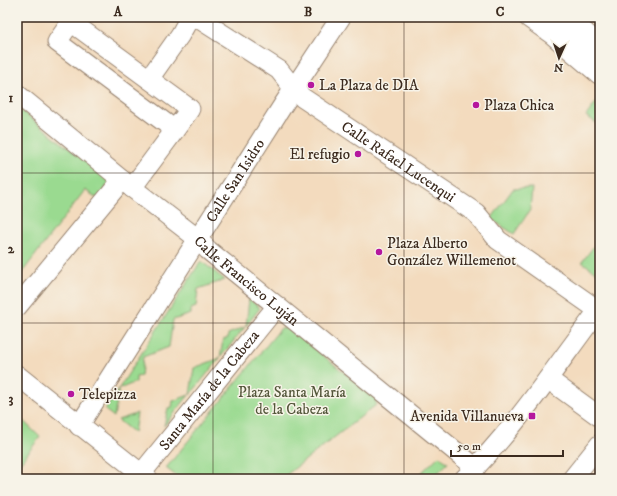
<svg xmlns="http://www.w3.org/2000/svg" width="617" height="496" viewBox="0 0 617 496" font-family="'IM FELL DW Pica',serif">
<style>
.green{fill:#9ada90;stroke:#6a8257}
.lines{fill:none;stroke-linecap:round;stroke-linejoin:round}
.minor-casing{stroke:#97826e;stroke-width:21}
.highway-casing{stroke:#97826e;stroke-width:24}
.minor{stroke:#fff;stroke-width:19}
.highway{stroke:#fff;stroke-width:22}
.grid{fill:none;stroke:#3b2a1e;stroke-width:1;stroke-opacity:0.55}
.poi-dot{fill:#b5179e;stroke:#f7f3e8;stroke-width:1.5}
.labels{text-anchor:middle;dominant-baseline:central;stroke-width:3;stroke-linejoin:round;paint-order:stroke}
.poi-label{font-size:15px;fill:#3b2a1e;stroke:#f7f3e8;text-anchor:start}
.street-label{font-size:15px;fill:#3b2a1e;stroke:#f7f3e8}
.park-label{font-size:15px;fill:#53563a;stroke:#f7f3e8}
.neatline{fill:none;stroke:#3b2a1e;stroke-width:1.5}
.grid-label{font-size:13px;text-anchor:middle;font-weight:bold;fill:#3b2a1e}
</style>
<rect width="100%" height="100%" fill="#f7f3e8"/>
<filter id="ink" filterUnits="userSpaceOnUse"><feTurbulence type="fractalNoise" baseFrequency=".025" numOctaves="2"/><feDisplacementMap in="SourceGraphic" scale="8" xChannelSelector="R" yChannelSelector="G"/><feConvolveMatrix kernelMatrix="1 2 1 2 8 2 1 2 1" color-interpolation-filters="sRGB"/></filter>
<filter id="wash" filterUnits="userSpaceOnUse"><feTurbulence type="fractalNoise" baseFrequency=".012" numOctaves="4" result="noise"/><feDisplacementMap in="SourceGraphic" scale="16" xChannelSelector="R" yChannelSelector="G"/><feGaussianBlur stdDeviation="0.9" result="paint"/><feColorMatrix in="noise" values="0 0 0 0 0 0 0 0 0 0 0 0 0 0 0 0 0 1.4 0 .05"/><feComposite in="paint" operator="in"/></filter>
<g filter="url(#wash)">
<rect width="100%" height="100%" fill="#f3dbbe"/>
<path class="green" d="M 600,97 L 600,126 L 595,122 L 586,116 Z
M 17,107 L 106,178 L 109,182 L 100,200 L 85,190 L 21,274 L 17,271 Z
M 532,188 L 530,210 L 514,234 L 491,219 L 513,189 Z
M 600,238 L 600,275 L 582,262 Z
M 201,261 L 225,280 L 198,289 L 196,307 L 191,309 L 191,314 L 173,320 L 169,347 L 143,357 L 141,376 L 136,377 L 136,382 L 119,389 L 114,417 L 105,410 Z
M 249,299 L 260,308 L 246,326 Z
M 245,327 L 190,395 L 194,368 L 220,358 L 223,340 L 228,338 L 228,334 Z
M 281,328 L 287,328 L 291,330 L 376,398 L 376,405 L 281,479 L 180,479 L 166,468 Z
M 189,395 L 164,426 L 168,408 L 172,407 L 173,401 Z
M 137,413 L 134,433 L 118,420 L 133,415 Z
M 17,415 L 40,437 L 17,467 Z
M 439,456 L 448,463 L 431,479 L 426,479 L 421,473 Z"/>
</g>
<g filter="url(#ink)">
<g class="lines">
<defs>
<g id="minor">
<path id="s1" d="M 196,17 L 279,70 L 294,89 L 303,98 L 476,213 L 498,240 L 598,310"/>
<path d="M 149,79 L 180,35 L 190,17"/>
<path id="s2" d="M 17,94 L 122,180 L 198,239 L 208,250 L 476,468"/>
<path d="M 132,188 C 151,162 171,136 190,109 L 71,22 L 57,42 L 175,130"/>
<path d="M 17,307 L 122,180"/>
<path d="M 17,375 L 148,479"/>
<path d="M 548,379 L 600,417"/>
<path id="s3" d="M 79,426 L 283,105 L 341,17"/>
<path id="s4" d="M 141,474 L 277,306"/>
<path d="M 464,479 C 516,428 556,366 600,308"/>
<path d="M 572,479 L 600,444"/>
</g>
<path id="highway" d="M 530,17 L 554,34 L 600,73
M 565,17 L 600,47"/>
</defs>
<use href="#minor" class="minor-casing"/>
<use href="#highway" class="highway-casing"/>
<use href="#minor" class="minor"/>
<use href="#highway" class="highway"/>
</g>
</g>
<path class="grid" d="M 213,17 L 213,479M 404,17 L 404,479M 17,173 L 600,173M 17,323 L 600,323"/>
<g class="poi-dot">
<circle cx="311" cy="85" r="4"/>
<circle cx="476" cy="105" r="4"/>
<circle cx="358" cy="154" r="4"/>
<circle cx="379" cy="252" r="4"/>
<circle cx="71" cy="394" r="4"/>
<rect x="528" y="412" width="8" height="8" rx="2"/>
</g>
<g class="labels">
<g class="poi-label">
<text x="319" y="85">La Plaza de DIA</text>
<text x="484" y="105">Plaza Chica</text>
<text x="350" y="154" text-anchor="end">El refugio</text>
<text x="387" y="243">Plaza Alberto<tspan x="387" dy="17">González Willemenot</tspan></text>
<text x="79" y="394">Telepizza</text>
<text x="524" y="416" text-anchor="end">Avenida Villanueva</text>
</g>
<g class="street-label">
<text stroke="none"><textPath href="#s1" startOffset="250">Calle Rafael Lucenqui</textPath></text>
<text stroke="none"><textPath href="#s3" startOffset="291">Calle San Isidro</textPath></text>
<text stroke="none"><textPath href="#s2" startOffset="296">Calle Francisco Luján</textPath></text>
<text stroke="none"><textPath href="#s4" startOffset="108">Santa María de la Cabeza</textPath></text>
</g>
<g class="park-label">
<text x="292" y="392">Plaza Santa María<tspan x="292" dy="17">de la Cabeza</tspan></text>
</g>
</g>
<rect width="617" height="496" fill="none" stroke="#f7f3e8" stroke-width="44"/>
<g transform="translate(559 58) rotate(183)" stroke="#f7f3e8" stroke-width="3" paint-order="stroke">
<path d="M0-3L7 15L0 10L-7 15Z" fill="#3b2a1e"/>
<text y="-6" font-size="11" font-weight="bold" text-anchor="middle" fill="#3b2a1e">N</text>
</g>
<path d="M451 450v6h112v-6" fill="none" stroke="#3b2a1e" stroke-width="2"/>
<text x="457" y="450" font-size="12" fill="#3b2a1e" stroke="#f7f3e8" stroke-width="3" paint-order="stroke">50 m</text>
<rect x="22" y="22" width="573" height="452" class="neatline"/>
<g class="grid-label">
<text x="118" y="16">A</text>
<text x="308" y="16">B</text>
<text x="500" y="16">C</text>
<text x="11" y="102">1</text>
<text x="11" y="253">2</text>
<text x="11" y="403">3</text>
</g>
</svg>
